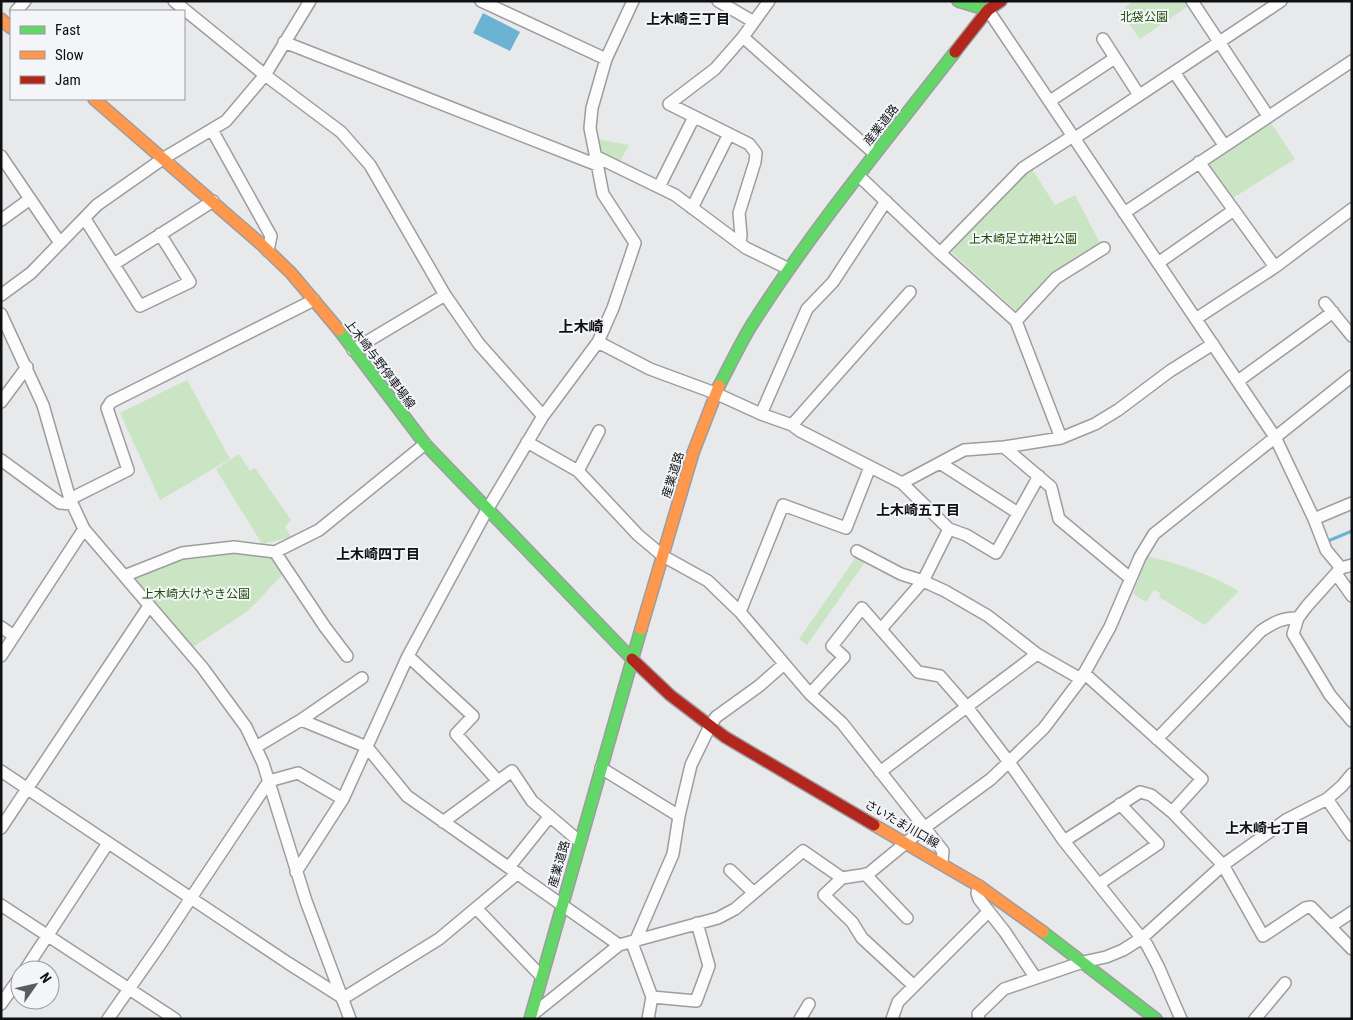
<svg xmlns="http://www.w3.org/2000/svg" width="1353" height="1020" viewBox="0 0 1353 1020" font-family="'Roboto Condensed','Noto Sans JP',sans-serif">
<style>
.green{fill:#cae5c3}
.water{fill:#6cb3d3}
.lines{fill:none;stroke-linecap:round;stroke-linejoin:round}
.stream{stroke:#6cb3d3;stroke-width:3}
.street-casing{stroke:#9d9d9f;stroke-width:14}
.fast-casing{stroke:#9d9d9f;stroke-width:14}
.slow-casing{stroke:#9d9d9f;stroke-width:14}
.jam-casing{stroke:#9d9d9f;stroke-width:14}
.street{stroke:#fcfcfc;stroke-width:11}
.fast{stroke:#63d668;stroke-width:11}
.slow{stroke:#ff974d;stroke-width:11}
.jam{stroke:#b3261e;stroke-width:11}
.labels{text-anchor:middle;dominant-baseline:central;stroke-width:4;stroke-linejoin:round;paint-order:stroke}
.park-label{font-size:12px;fill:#1c4d01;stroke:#f4f5f9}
.street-label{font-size:12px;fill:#0f1011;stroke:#f4f5f9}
.neighbourhood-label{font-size:14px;font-weight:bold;fill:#0f1011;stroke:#f4f5f9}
.quarter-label{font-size:15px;font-weight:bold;fill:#0f1011;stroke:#f4f5f9}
</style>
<rect width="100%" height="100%" fill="#e8e9eb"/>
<path class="green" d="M 1134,1 L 1185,1 L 1188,6 L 1140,39 L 1120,11 Z
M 1269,120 L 1295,159 L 1231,199 L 1205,166 L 1206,162 Z
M 597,139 L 629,145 L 620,161 L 598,151 Z
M 1030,166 L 1055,205 L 1075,195 L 1100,243 L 1055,273 L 1016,311 L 949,250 Z
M 187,380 L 230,459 L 160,500 L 120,413 Z
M 239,454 L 250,471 L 255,468 L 291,520 L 285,527 L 291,537 L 262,544 L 216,469 Z
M 275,552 L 287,570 L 248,611 L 187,651 L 124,576 L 182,553 Z
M 1147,556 C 1183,565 1206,573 1239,591 L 1205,625 L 1159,597 L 1160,593 L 1154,590 L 1146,602 L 1133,594 Z
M 856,557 L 865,562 L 807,645 L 799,639 Z"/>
<path class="water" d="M 483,13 L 520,32 L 510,51 L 473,33 Z"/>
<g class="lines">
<path class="stream" d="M 1328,541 L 1352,531"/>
<defs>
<path id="street" d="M 174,1 L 265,75 L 341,132 L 370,165 L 445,295 L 479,344 L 543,416
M 481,1 L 606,59
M 718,1 L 754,22
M 769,1 L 743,37 L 875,154
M 1192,1 L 1268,116
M 988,10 L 1275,437 L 1314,519 L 1326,550 L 1341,568
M 16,11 L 25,1
M 1103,39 L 1139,95
M 284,42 L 597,165
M 1174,72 L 1224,145
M 1050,101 L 1115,58
M 212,130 L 271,236 L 268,251
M 1075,138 L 1281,1
M 1,156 L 60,243
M 595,156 L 675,195 L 746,248 L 789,269
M 859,176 L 940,253 L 1016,321 L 1061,438
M 659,187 L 694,117
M 692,208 L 729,134
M 1124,213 L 1352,61
M 85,219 L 140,306 L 190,282 L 160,234
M 1,220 L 30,199
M 740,243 L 741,235 L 739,213 L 755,162 L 756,153 L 749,144 L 669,104 L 715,69 L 743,37
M 940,253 L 1023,168 L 1073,136
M 1158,263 L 1234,210
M 114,264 L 213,201
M 1275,267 L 1352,209
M 1,295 L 31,273 L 97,205 L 164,158 L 226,121 L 265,75 L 310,1
M 1325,303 L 1352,336
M 1,314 L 43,405 L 70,499 L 84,529 L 202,667 L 246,727 L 263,763 L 306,901 L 350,1019
M 1197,318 L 1275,267 L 1199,162
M 1016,321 L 1056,278 L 1104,248
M 598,342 L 650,369 L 715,393 L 761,414 L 792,425 L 800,431 L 902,483 L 949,529 L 966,535 L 996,553 L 1039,476
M 353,350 L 445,295
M 1238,381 L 1333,312
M 1,402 L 27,367
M 761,414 L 807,309 L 833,282 L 886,201
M 792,425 L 910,292
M 599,431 L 578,471 L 638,535 L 663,556 L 708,581 L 740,612 L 810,694 L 842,723 L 943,851 L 942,863
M 527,442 L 578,471
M 1004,447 L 1061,438 L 1095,424 L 1118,410 L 1170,371 L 1213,344
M 1,460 L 60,503 L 72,504
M 940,463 L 1018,513
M 902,483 L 964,450 L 1004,447 L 1051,487 L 1059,519 L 1130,578
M 70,499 L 128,470 L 107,408 L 111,402 L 314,300
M 1314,519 L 1352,503
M 857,551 L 901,574 L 923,581 L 945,591 L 988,616 L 1037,654 L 1081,679
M 275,552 L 325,627 L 347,656
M 1352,565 L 1341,568 L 1307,606 L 1298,618 L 1293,634 L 1330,695 L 1352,721
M 1337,575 L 1352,596
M 124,576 L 182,553 L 234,547 L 275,552 L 319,530 L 425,444
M 740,612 L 783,505 L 846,528 L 870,467
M 1,627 L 14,636
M 881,629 L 923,581 L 949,529
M 1,656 L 84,529
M 408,656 L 473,716 L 456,734 L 498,781
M 1084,673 L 1202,779 L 1172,812
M 810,694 L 844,657 L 832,646 L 862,608 L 918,672 L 940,676 L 967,707 L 1009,762 L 1064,841 L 1147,945 L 1158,966 L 1181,1019
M 301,720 L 362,678
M 1157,739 L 1261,631 C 1273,623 1283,617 1298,618
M 256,747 L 301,720 L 367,747 L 407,796 L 619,945
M 601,768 L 679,816
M 1,771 L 288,963 L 340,996
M 880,772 L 1037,654
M 1327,799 L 1352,835
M 443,822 L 512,771 L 532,801 L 580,842
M 1,828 L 149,606
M 1064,841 L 1140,792 L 1151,795 L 1172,812 L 1223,865 L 1263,936 L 1305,908 L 1311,907 L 1352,949
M 509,867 L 550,816
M 730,870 L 754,893
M 296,872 L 343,799 L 408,656 L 487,510 L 543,416 L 598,342 L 613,308 L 635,243 L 603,194 L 590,128 L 592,108 L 606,59 L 633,1
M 865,874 L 907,918
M 842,878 L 824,895 L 852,922 L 862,938 L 914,986
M 1099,884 L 1158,844 L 1120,804
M 979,886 L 977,893 L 979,899 L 1005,932 L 1035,977
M 1,905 L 175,1019
M 476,908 L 541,976
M 1331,926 L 1352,912
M 635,942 L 673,854 L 679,816 L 691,765 L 710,726 L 716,717 L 759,686 L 784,664
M 632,943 L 652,997 L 648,1019
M 25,970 L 108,843
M 652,997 L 696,1001 L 709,966 L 697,923
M 342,999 L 439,939 L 518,873
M 1,1004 L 20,977
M 532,1015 L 619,945 L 718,918 L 735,909 L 803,851 L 842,878 L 868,874 L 924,828 L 991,779 L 1044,728 L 1081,679 L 1110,627 L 1140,557 L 1154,534 L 1352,376
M 108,1019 L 159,946 L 269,781 L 298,773 L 343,799
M 800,1019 L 809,1004
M 892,1019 L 898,1002 L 988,912
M 979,1019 L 978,1014 L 1004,989 L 1083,962 L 1106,957 L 1123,950 L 1142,938 L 1223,865 L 1286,820 L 1327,799 L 1342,786 L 1352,774
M 1255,1019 L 1285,983"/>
<path id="fast" d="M 958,1 L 988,10
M 339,330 L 425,444 L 632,659
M 719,386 C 729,367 739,346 751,326 C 812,230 885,142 955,52
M 1043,932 L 1156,1019
M 530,1019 L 641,629"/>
<path id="slow" d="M 1,19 L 11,28
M 94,99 L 261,244 L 291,273 L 339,330
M 641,629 L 693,453 L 719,386
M 874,825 L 979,886 L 1043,932"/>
<path id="jam" d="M 955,52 L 988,10 L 1001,1
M 632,659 L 670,695 L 725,737 L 874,825"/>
</defs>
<use href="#street" class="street-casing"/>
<use href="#fast" class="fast-casing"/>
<use href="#slow" class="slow-casing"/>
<use href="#jam" class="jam-casing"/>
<use href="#street" class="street"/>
<use href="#fast" class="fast"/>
<use href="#slow" class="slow"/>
<use href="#jam" class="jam"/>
</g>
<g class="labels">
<g class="park-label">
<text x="1144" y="17">北袋公園</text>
<text x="1023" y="239">上木崎足立神社公園</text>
<text x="196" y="594">上木崎大けやき公園</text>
</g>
<g class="street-label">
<text transform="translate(881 125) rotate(-52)">産業道路</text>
<text transform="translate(380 364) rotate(53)">上木崎与野停車場線</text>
<text transform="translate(673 475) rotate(-73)">産業道路</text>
<text transform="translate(902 824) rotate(30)">さいたま川口線</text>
<text transform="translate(559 864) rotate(-74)">産業道路</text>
</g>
<g class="neighbourhood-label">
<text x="688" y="19">上木崎三丁目</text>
<text x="918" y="510">上木崎五丁目</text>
<text x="378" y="554">上木崎四丁目</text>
<text x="1267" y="828">上木崎七丁目</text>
</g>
<g class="quarter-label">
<text x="581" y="327">上木崎</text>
</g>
</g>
<rect width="1353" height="1020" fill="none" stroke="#0f1011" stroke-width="5"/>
<rect x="10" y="10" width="175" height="90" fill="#f4f5f9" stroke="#98999c"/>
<rect x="20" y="26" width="25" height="8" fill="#63d668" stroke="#98999c"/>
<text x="55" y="35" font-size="15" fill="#0f1011">Fast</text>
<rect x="20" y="51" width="25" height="8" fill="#ff974d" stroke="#98999c"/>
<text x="55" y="60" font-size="15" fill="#0f1011">Slow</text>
<rect x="20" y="76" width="25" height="8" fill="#b3261e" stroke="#98999c"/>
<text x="55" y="85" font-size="15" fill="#0f1011">Jam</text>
<g transform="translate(35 985) rotate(56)"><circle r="24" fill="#f4f5f9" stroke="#98999c"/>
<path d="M0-4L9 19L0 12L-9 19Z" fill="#5b5c5d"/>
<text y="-8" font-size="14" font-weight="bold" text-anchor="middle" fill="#0f1011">N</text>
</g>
</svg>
